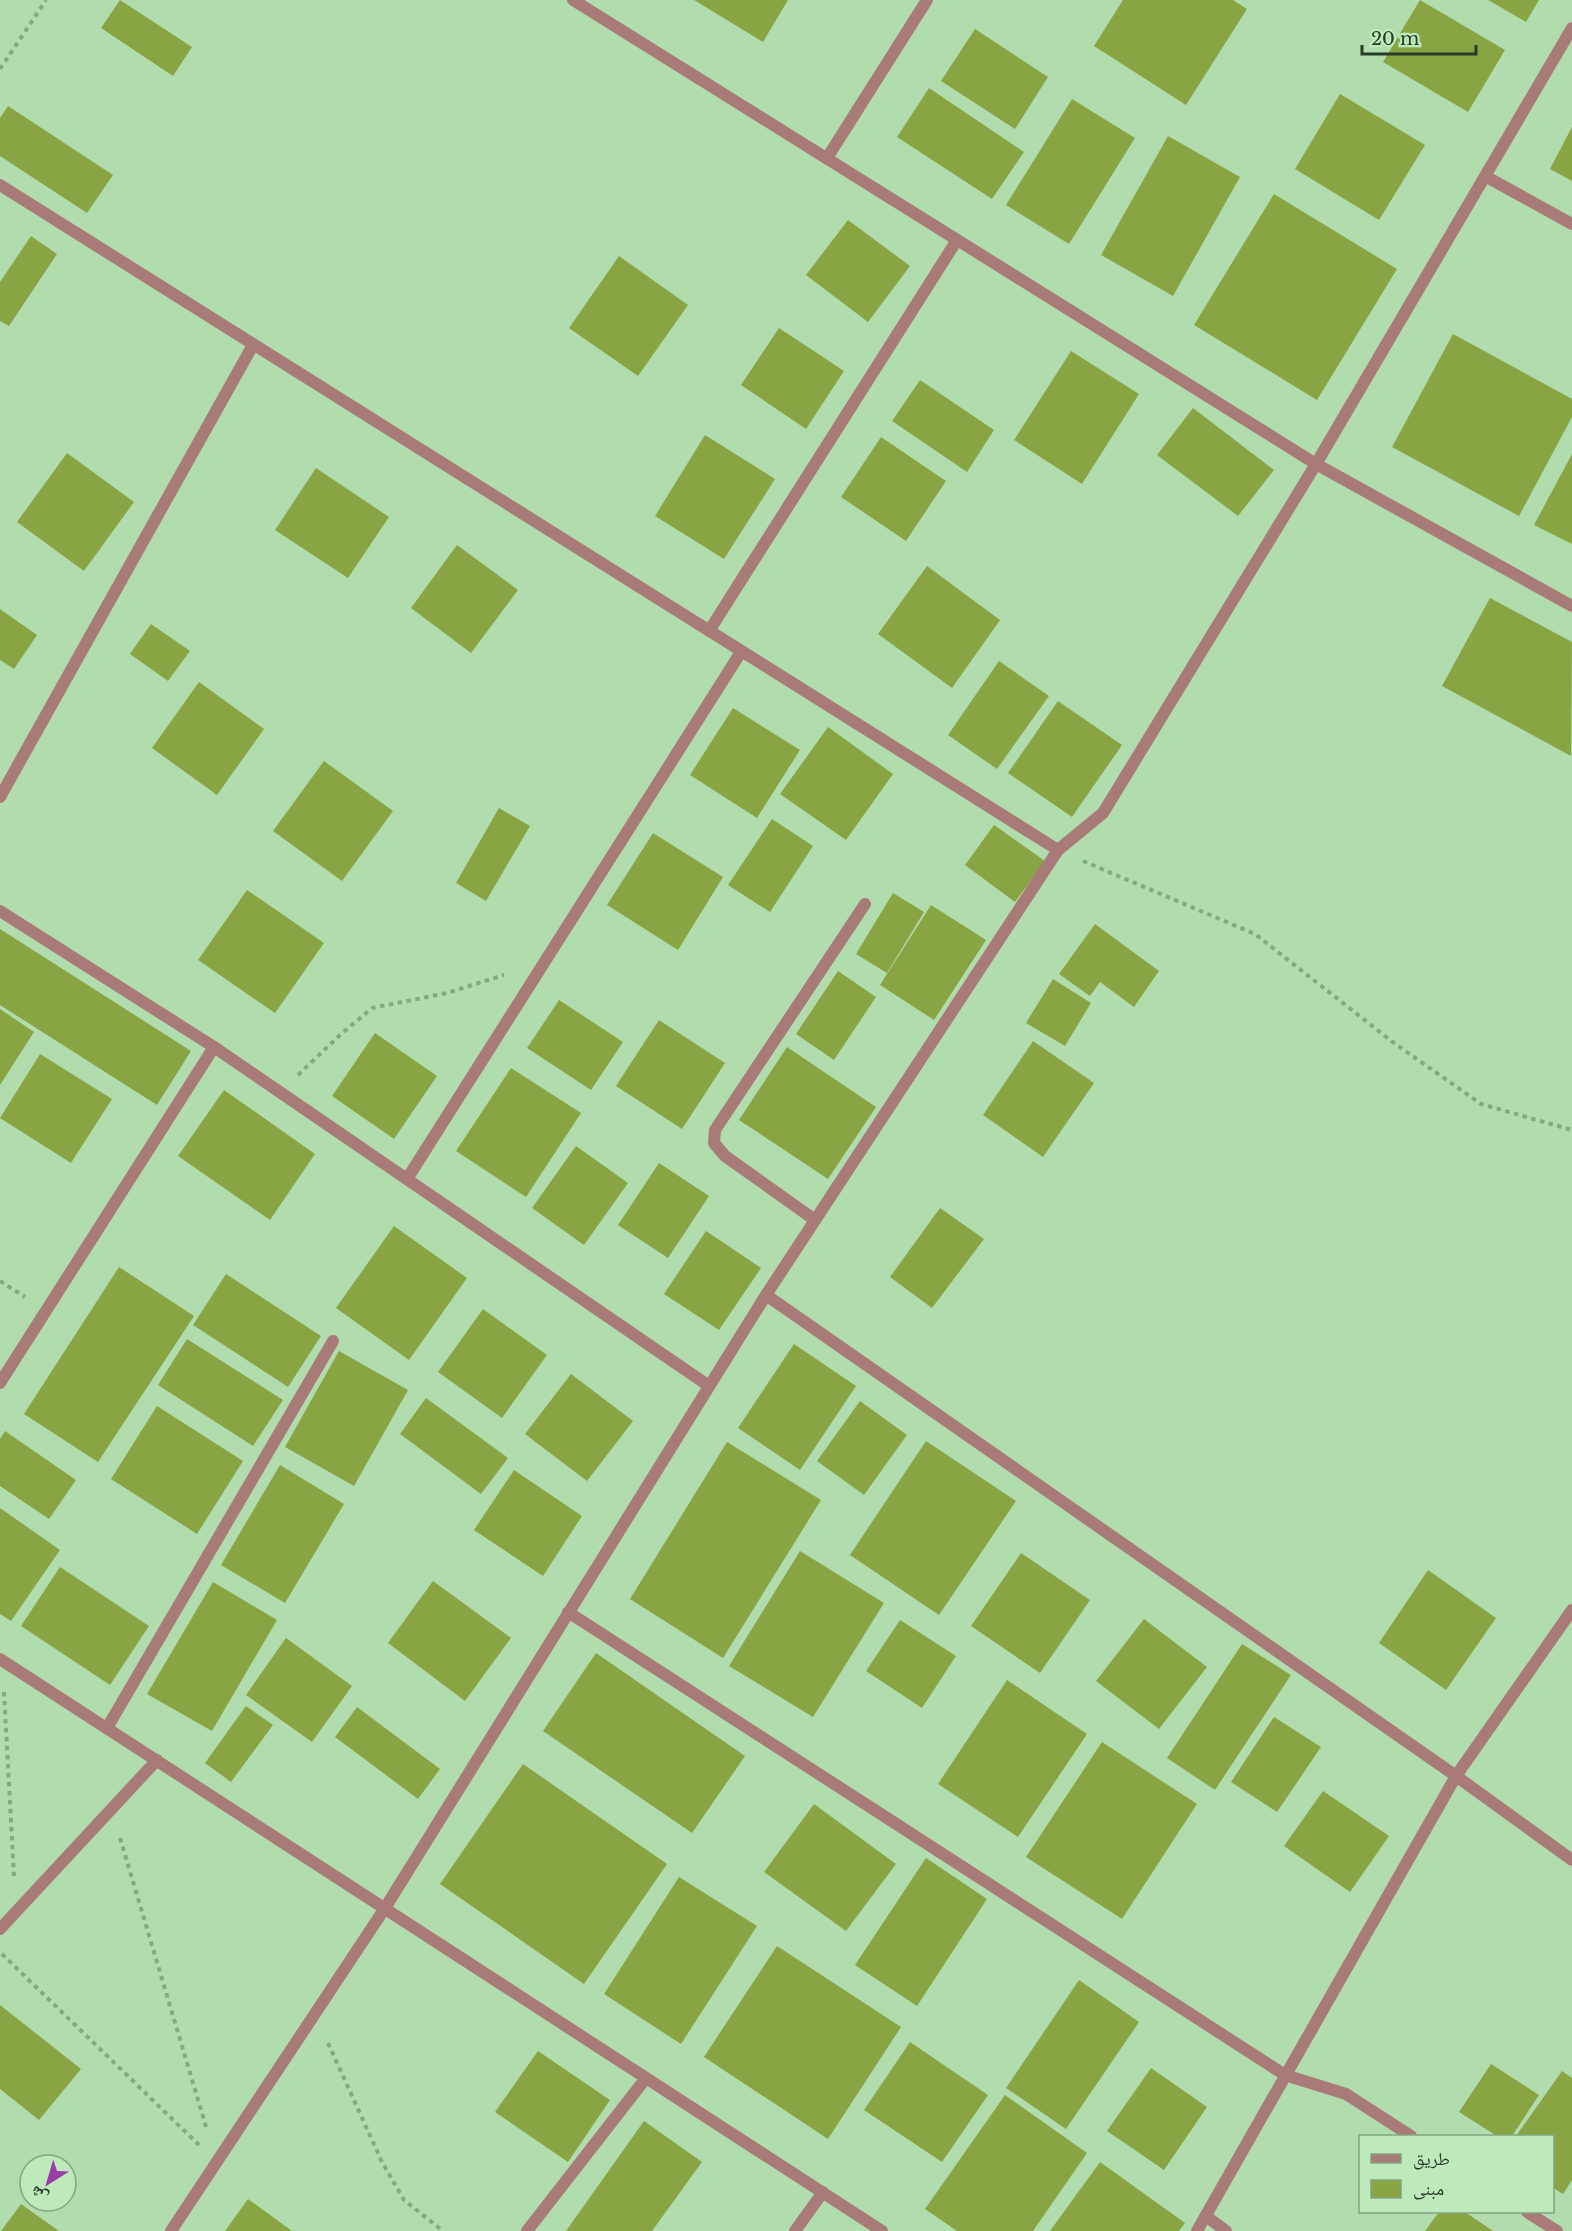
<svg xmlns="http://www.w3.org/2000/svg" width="1572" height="2231" viewBox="0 0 1572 2231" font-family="'Libre Baskerville','Noto Naskh Arabic',serif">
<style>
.building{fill:#89a543}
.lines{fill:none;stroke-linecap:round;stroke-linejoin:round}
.path{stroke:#85a782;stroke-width:4;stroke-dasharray:4.5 4.5;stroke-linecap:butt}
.lane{stroke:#a97b78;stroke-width:12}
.street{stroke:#a97b78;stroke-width:12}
</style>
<rect width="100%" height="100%" fill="#b1dcae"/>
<path class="building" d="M 120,0 L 192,47 L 173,76 L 101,28 Z
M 694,0 L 788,0 L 763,42 Z
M 1123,0 L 1233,0 L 1247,9 L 1186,105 L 1094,46 Z
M 1420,0 L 1505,50 L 1468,112 L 1383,62 Z
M 1488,0 L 1539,0 L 1526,22 Z
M 975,29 L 1048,77 L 1015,129 L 941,81 Z
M 929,88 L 1024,152 L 992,199 L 897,137 Z
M 1340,94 L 1425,145 L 1379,220 L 1295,169 Z
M 1072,99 L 1135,138 L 1069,244 L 1006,205 Z
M 8,106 L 113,175 L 87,213 L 0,156 L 0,118 Z
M 1572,127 L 1572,181 L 1550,169 Z
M 1168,136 L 1240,177 L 1173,296 L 1101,255 Z
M 1274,194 L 1397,269 L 1317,400 L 1194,325 Z
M 848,220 L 910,266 L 868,322 L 806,275 Z
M 31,236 L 57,254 L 9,326 L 0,321 L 0,282 Z
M 619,256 L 688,305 L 638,376 L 569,328 Z
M 779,328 L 844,371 L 806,429 L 741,385 Z
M 1453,334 L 1572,399 L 1572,417 L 1519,516 L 1392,447 Z
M 1071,351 L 1139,394 L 1082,484 L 1014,440 Z
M 920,380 L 994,430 L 967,472 L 892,421 Z
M 1193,408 L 1274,470 L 1238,516 L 1157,455 Z
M 705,435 L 775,479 L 724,559 L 655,516 Z
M 881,437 L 946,481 L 906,541 L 841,497 Z
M 67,453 L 134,502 L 84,571 L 17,522 Z
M 1572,454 L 1572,544 L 1534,525 Z
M 316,468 L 389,517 L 348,578 L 275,530 Z
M 457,545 L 518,590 L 471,653 L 411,608 Z
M 927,566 L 1000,620 L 952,688 L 878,634 Z
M 1490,598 L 1572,642 L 1571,756 L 1442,686 Z
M 0,609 L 37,635 L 14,669 L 0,660 Z
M 151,624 L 190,651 L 168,681 L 130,654 Z
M 999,661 L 1049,696 L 997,769 L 948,735 Z
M 199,682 L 264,729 L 217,795 L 152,748 Z
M 1058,701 L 1122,745 L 1072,817 L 1008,773 Z
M 733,708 L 800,750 L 757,818 L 690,775 Z
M 828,727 L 893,774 L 846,840 L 780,794 Z
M 324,761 L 393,811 L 342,881 L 273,831 Z
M 499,808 L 530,826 L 486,901 L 456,883 Z
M 772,819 L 813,846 L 770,912 L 728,885 Z
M 994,825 L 1045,861 L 1015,902 L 965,865 Z
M 653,833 L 723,877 L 678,950 L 607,905 Z
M 247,890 L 324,943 L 275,1013 L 198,960 Z
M 893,893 L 924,912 L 887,973 L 856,954 Z
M 931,905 L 986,940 L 934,1020 L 880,985 Z
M 1095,924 L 1159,971 L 1134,1007 L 1100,982 L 1090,996 L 1059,974 Z
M 0,929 L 191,1051 L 157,1105 L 0,1005 Z
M 838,971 L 876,997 L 834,1060 L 796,1034 Z
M 1053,979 L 1091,1003 L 1065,1046 L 1026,1023 Z
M 559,1000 L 623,1042 L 591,1090 L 527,1048 Z
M 0,1009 L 34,1032 L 0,1085 Z
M 659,1020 L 725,1063 L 682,1129 L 616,1086 Z
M 375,1033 L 437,1076 L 394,1139 L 332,1096 Z
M 1033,1041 L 1094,1083 L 1043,1157 L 983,1115 Z
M 787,1047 L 876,1107 L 828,1179 L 739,1120 Z
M 40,1054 L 112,1099 L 71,1163 L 0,1118 Z
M 511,1068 L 581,1113 L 526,1197 L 456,1151 Z
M 224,1090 L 315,1154 L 270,1220 L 178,1156 Z
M 576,1146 L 628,1183 L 584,1245 L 532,1208 Z
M 659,1163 L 709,1196 L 668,1258 L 618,1225 Z
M 940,1208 L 984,1239 L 932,1308 L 890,1277 Z
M 394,1226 L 467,1278 L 409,1360 L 336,1308 Z
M 706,1231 L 761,1268 L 719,1330 L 664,1294 Z
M 119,1267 L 194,1316 L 98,1462 L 24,1414 Z
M 226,1274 L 321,1336 L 288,1387 L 193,1325 Z
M 483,1309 L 547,1355 L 502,1418 L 438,1372 Z
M 187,1339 L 283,1400 L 253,1446 L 158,1385 Z
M 794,1344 L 856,1386 L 800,1470 L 738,1428 Z
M 339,1351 L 408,1390 L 354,1486 L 285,1447 Z
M 571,1374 L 633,1421 L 587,1481 L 525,1434 Z
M 426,1398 L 508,1458 L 481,1494 L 400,1434 Z
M 860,1401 L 907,1435 L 864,1495 L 817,1461 Z
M 157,1406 L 243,1461 L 197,1534 L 111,1479 Z
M 5,1431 L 76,1480 L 49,1519 L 0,1486 L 0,1439 Z
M 926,1441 L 1016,1501 L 939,1615 L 850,1555 Z
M 727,1442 L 821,1500 L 723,1658 L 630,1599 Z
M 280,1465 L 344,1504 L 285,1603 L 221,1565 Z
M 514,1470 L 582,1516 L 543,1576 L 474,1530 Z
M 0,1508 L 60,1550 L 11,1621 L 0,1614 Z
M 800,1551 L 884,1603 L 813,1717 L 729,1666 Z
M 1021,1553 L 1090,1600 L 1040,1673 L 971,1626 Z
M 60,1567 L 149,1626 L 110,1685 L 21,1626 Z
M 1428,1570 L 1496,1618 L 1446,1690 L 1379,1643 Z
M 433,1581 L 511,1638 L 465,1701 L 388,1643 Z
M 213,1582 L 277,1620 L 212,1731 L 147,1694 Z
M 1144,1619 L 1207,1667 L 1159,1729 L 1096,1681 Z
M 900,1620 L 956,1656 L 922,1708 L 866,1671 Z
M 286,1638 L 352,1686 L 312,1742 L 246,1695 Z
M 1242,1644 L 1291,1675 L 1215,1790 L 1167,1758 Z
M 596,1653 L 745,1756 L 692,1833 L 543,1731 Z
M 1007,1680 L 1087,1734 L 1018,1837 L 938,1784 Z
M 246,1706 L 273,1725 L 231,1782 L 205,1763 Z
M 357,1707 L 440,1769 L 418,1799 L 335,1737 Z
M 1274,1717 L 1321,1747 L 1277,1812 L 1231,1782 Z
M 1102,1742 L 1197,1804 L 1122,1919 L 1026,1857 Z
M 523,1764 L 667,1864 L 584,1984 L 440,1884 Z
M 1323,1791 L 1389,1836 L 1350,1892 L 1284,1846 Z
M 814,1804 L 896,1864 L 846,1931 L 764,1872 Z
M 926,1858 L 987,1899 L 917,2006 L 855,1965 Z
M 679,1877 L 757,1926 L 681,2044 L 604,1994 Z
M 777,1946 L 901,2027 L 828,2139 L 704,2057 Z
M 1079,1980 L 1139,2022 L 1066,2129 L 1006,2088 Z
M 0,2005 L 81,2069 L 39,2120 L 0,2089 Z
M 910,2042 L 988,2095 L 942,2162 L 864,2110 Z
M 538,2051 L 610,2100 L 568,2162 L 495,2112 Z
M 1491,2064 L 1539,2095 L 1512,2136 L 1497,2136 L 1459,2112 Z
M 1151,2068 L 1207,2107 L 1164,2170 L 1107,2131 Z
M 1562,2071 L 1572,2078 L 1572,2180 L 1563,2194 L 1552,2187 L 1552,2136 L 1516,2136 Z
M 1005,2095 L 1087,2153 L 1033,2231 L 957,2231 L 925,2209 Z
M 644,2121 L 702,2162 L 652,2231 L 566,2231 Z
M 1100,2162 L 1185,2223 L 1179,2231 L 1050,2231 Z
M 248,2199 L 292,2231 L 225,2231 Z
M 21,2204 L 59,2231 L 1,2231 Z
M 1439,2212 L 1465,2212 L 1493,2231 L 1425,2231 Z"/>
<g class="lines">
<path class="path" d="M 0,69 L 46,0
M 1083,861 L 1255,934 L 1394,1043 L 1481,1104 L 1572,1130
M 298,1075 L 340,1035 L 372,1008 L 447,993 L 504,975
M 0,1281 L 25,1297
M 4,1692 L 14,1876
M 120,1838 L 207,2130
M 2,1954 L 199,2145
M 328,2043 L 382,2162 L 404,2200 L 443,2231"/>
<path class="lane" d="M 709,631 L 957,240
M 407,1179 L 741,652
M 815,1220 L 725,1156 L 714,1143 L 715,1130 L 865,904
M 0,1383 L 214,1047
M 107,1728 L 333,1341"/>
<path class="street" d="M 573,0 L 1316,464 L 1572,606
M 827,158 L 927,0
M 1485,176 L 1572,224
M 0,185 L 1058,850
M 0,797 L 253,345
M 0,911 L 214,1047 L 709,1386
M 766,1295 L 1456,1776 L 1572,1860
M 568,1612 L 1285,2075 L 1346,2094 L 1411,2136
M 0,1659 L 882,2231
M 0,1929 L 157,1760
M 1527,2212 L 1557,2231
M 1206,2216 L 1226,2231
M 171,2231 L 385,1908 L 766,1295 L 1058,850 L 1103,813 L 1316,464 L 1572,28
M 527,2231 L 646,2078
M 795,2231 L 823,2192
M 1197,2231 L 1456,1776 L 1572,1610"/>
</g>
<rect x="1359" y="2135" width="195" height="78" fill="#beeabb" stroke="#82a480" stroke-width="1.5"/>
<rect x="1371" y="2154" width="30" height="9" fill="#a97b78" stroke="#82a480" stroke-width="1.5"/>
<text x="1413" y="2165" font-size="18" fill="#293a28">طريق</text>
<rect x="1371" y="2180" width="30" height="18" fill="#89a543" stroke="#82a480" stroke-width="1.5"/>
<text x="1413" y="2195" font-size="18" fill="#293a28">مبنى</text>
<g transform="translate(48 2183) rotate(217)"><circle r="28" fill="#beeabb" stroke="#82a480" stroke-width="1.5"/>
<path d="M0-4.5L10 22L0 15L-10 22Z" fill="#9b3da7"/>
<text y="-9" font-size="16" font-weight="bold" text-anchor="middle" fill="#293a28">ش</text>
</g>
<path d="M1362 45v9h114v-9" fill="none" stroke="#293a28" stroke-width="3"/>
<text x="1371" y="45" font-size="18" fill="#293a28" stroke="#beeabb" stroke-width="4.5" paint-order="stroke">20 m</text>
</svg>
